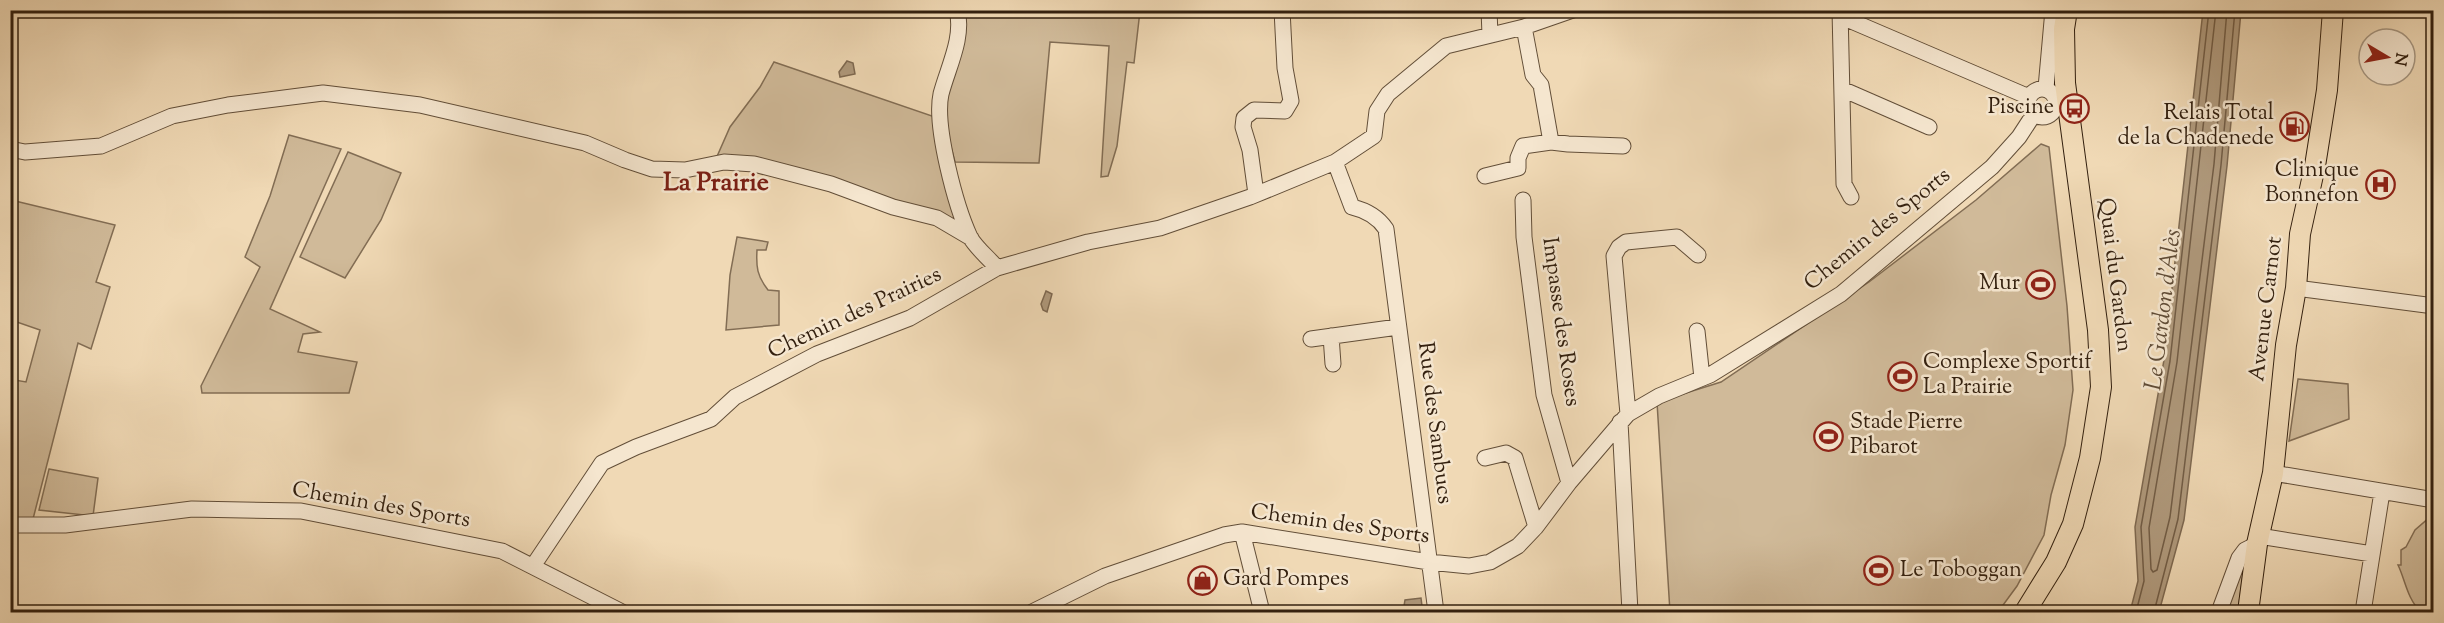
<svg xmlns="http://www.w3.org/2000/svg" width="2444" height="623" viewBox="0 0 2444 623" font-family="'Sorts Mill Goudy',serif">
<style>
.green{fill:#d0ba99;stroke:#826d54;stroke-width:1.5}
.water{fill:#b09a7d;stroke:#7e6951;stroke-width:1.5}
.lines{fill:none;stroke-linecap:round;stroke-linejoin:round}
.shore{stroke:#725d46;stroke-width:1.5}
.minor-casing{stroke:#624e38;stroke-width:17}
.major-casing{stroke:#33200f;stroke-width:22}
.minor{stroke:#f5e6cf;stroke-width:15}
.major{stroke:#f0d9b5;stroke-width:20}
.labels{text-anchor:middle;dominant-baseline:central;stroke-width:5;stroke-linejoin:round;paint-order:stroke}
.poi-label{font-size:22px;fill:#33200f;stroke:#f5e6cf;text-anchor:end}
.street-label{font-size:22px;fill:#33200f;stroke:#f5e6cf}
.water-label{font-size:24px;font-style:italic;fill:#5f4b36;stroke:#f5e6cf}
.quarter-label{font-size:26px;font-weight:bold;fill:#7a1f14;stroke:#f5e6cf}
</style>
<rect width="100%" height="100%" fill="#f0d9b5"/>
<filter id="stains"><feTurbulence type="fractalNoise" baseFrequency=".00333" numOctaves="4"/><feColorMatrix values="0 0 0 0 .2 0 0 0 0 .09 0 0 0 0 .02 0 0 0 .5 -.17"/></filter>
<radialGradient id="worn" r=".72"><stop offset=".6" stop-color="#630" stop-opacity="0"/><stop offset="1" stop-color="#630" stop-opacity=".3"/></radialGradient>
<path class="green" d="M 959,11 L 1140,11 L 1134,63 L 1127,62 L 1117,146 L 1108,176 L 1101,177 L 1109,46 L 1050,42 L 1039,163 L 955,162 L 943,116 Z
M 774,62 L 935,117 L 964,228 L 947,218 L 715,161 L 730,127 L 760,87 Z
M 289,135 L 341,149 L 270,309 L 320,332 L 303,334 L 298,352 L 357,362 L 349,393 L 202,393 L 201,386 L 260,267 L 245,257 L 270,196 Z
M 2041,144 L 2049,147 L 2067,306 L 2073,390 L 2065,445 L 2051,495 L 2044,535 L 2017,586 L 1998,612 L 1670,612 L 1657,402 L 1721,382 L 1869,282 L 1976,200 Z
M 348,152 L 401,173 L 381,220 L 345,278 L 300,257 Z
M 11,200 L 115,225 L 96,282 L 110,287 L 91,349 L 78,343 L 33,519 L 11,519 L 10,401 L 15,380 L 26,382 L 40,330 L 11,320 Z
M 737,237 L 768,242 L 766,250 L 757,250 C 756,267 757,276 768,290 L 779,291 L 779,325 L 726,330 L 730,275 Z
M 2298,379 L 2348,384 L 2349,419 L 2289,441 Z
M 49,469 L 98,478 L 93,516 L 39,510 Z
M 2433,506 L 2433,612 L 2421,612 C 2407,599 2405,579 2398,565 L 2401,565 L 2401,550 L 2406,547 L 2415,530 L 2431,516 Z
M 2244,566 L 2238,612 L 2224,612 Z"/>
<path class="water" d="M 2203,11 L 2241,11 L 2227,166 L 2184,520 L 2159,612 L 2130,612 L 2138,581 L 2135,527 L 2164,360 Z
M 847,61 L 853,63 L 855,74 L 840,77 L 839,72 Z
M 1046,291 L 1052,294 L 1047,312 L 1043,310 L 1041,304 Z
M 1421,598 L 1422,606 L 1404,606 L 1405,600 Z"/>
<g class="lines">
<path class="shore" d="M 2216,10 L 2177,362 L 2149,528 L 2151,569 L 2153,572 L 2157,570 L 2170,517 L 2214,164 L 2227,10
M 2136,612 L 2144,581 L 2141,527 L 2170,361 L 2209,10
M 2154,612 L 2178,519 L 2221,165 L 2235,10"/>
<defs>
<path id="minor" d="M 957,10 C 964,38 948,67 941,94 C 934,126 956,207 970,237 C 976,248 989,258 997,268
M 1489,10 L 1490,35
M 1840,10 L 1844,184 L 1851,197
M 1842,17 L 2029,97
M 1524,27 L 1533,75 L 1541,85 L 1551,142 L 1568,144 L 1623,146
M 2046,88 L 2053,10
M2028 103a14 14 0 1 1 28 0a14 14 0 1 1-28 0Z
M 1842,89 L 1929,127
M 10,149 L 25,152 L 101,146 L 172,116 L 228,105 L 323,93 L 420,105 L 585,143 L 625,160 L 652,169 L 685,170 L 724,162 L 754,164 L 831,184 L 893,207 L 937,218 L 971,238
M 1335,162 L 1352,207 C 1365,210 1378,217 1386,229 L 1436,612
M 1485,176 L 1518,168 L 1518,158 L 1523,146 L 1551,142
M 1256,194 L 1250,150 L 1243,127 L 1244,118 L 1254,110 L 1285,111 L 1291,101 L 1285,68 L 1282,10
M 1523,200 L 1524,237 L 1544,395 L 1569,483
M 2296,288 L 2434,306
M 1697,331 L 1702,378
M 1331,336 L 1333,364
M 1311,339 L 1398,327
M 1628,414 L 1614,256 L 1619,247 L 1626,242 L 1677,237 L 1698,255
M 1620,422 L 1630,612
M 1485,458 L 1506,453 L 1515,458 L 1536,527
M 2273,473 L 2434,500
M 10,525 L 65,525 L 192,509 L 301,511 L 502,551 L 622,612
M 1242,532 L 1262,612
M 2259,536 L 2372,554
M 533,566 L 602,463 L 636,447 L 711,419 L 735,397 L 817,354 L 910,318 L 997,268 L 1088,242 L 1160,228 L 1250,197 L 1335,162 L 1374,136 L 1377,111 L 1388,94 L 1446,46 L 1524,27 L 1573,10
M 1032,612 L 1105,576 L 1224,535 L 1242,532 L 1429,562 L 1469,566 L 1490,562 L 1518,546 L 1536,527 L 1569,483 L 1628,414 L 1659,396 L 1710,375 L 1841,294 L 1992,167 L 2019,137 L 2034,114
M 2219,612 L 2239,558 L 2245,550 L 2257,544
M 2363,612 L 2382,492"/>
<path id="major" d="M 2025,612 L 2056,562 L 2073,524 L 2090,458 L 2101,387 L 2098,330 L 2065,83 L 2064,29 L 2067,10
M 2248,612 L 2257,544 L 2273,473 L 2286,345 L 2296,288 L 2300,234 L 2315,166 L 2327,90 L 2333,10"/>
</defs>
<use href="#minor" class="minor-casing"/>
<use href="#major" class="major-casing"/>
<use href="#minor" class="minor"/>
<use href="#major" class="major"/>
</g>
<defs>
<symbol id="bus-ring" viewBox="-11 -11 22 22"><circle r="9.5" fill="#f5e6cf" stroke="#8f2418" stroke-width="1.5"/><path d="M-5-6H5V4H4V6H2V4H-2V6H-4V4H-5ZM-3.5-4V0h7V-4ZM-3.5 1.2v1.5H-2V1.2ZM2 1.2v1.5H3.5V1.2Z" fill="#8f2418"/></symbol>
<symbol id="fuel-ring" viewBox="-11 -11 22 22"><circle r="9.5" fill="#f5e6cf" stroke="#8f2418" stroke-width="1.5"/><path d="M-5.5-6h7V0h2V4h1.3V-2.5L3-4.5l.8-.8L6-3V5H2.5V1h-1V6h-7ZM-4.2-4.7v3.2H.2V-4.7Z" fill="#8f2418"/></symbol>
<symbol id="hospital-ring" viewBox="-11 -11 22 22"><circle r="9.5" fill="#f5e6cf" stroke="#8f2418" stroke-width="1.5"/><path d="M-5-5h3v3.5h4V-5h3V5h-3V1.5h-4V5h-3Z" fill="#8f2418"/></symbol>
<symbol id="stadium-ring" viewBox="-11 -11 22 22"><circle r="9.5" fill="#f5e6cf" stroke="#8f2418" stroke-width="1.5"/><path d="M0-5a6.5 5 0 1 0 0 10a6.5 5 0 1 0 0-10ZM-3.5-1.8h7v3.6h-7Z" fill="#8f2418"/></symbol>
<symbol id="shop-ring" viewBox="-11 -11 22 22"><circle r="9.5" fill="#f5e6cf" stroke="#8f2418" stroke-width="1.5"/><path d="M-5-2.5h2.3a2.7 3.5 0 0 1 5.4 0H5L5.5 6h-11ZM-1.5-2.5h3a1.5 2.3 0 0 0-3 0Z" fill="#8f2418"/></symbol>
</defs>
<g fill-rule="evenodd">
<use href="#bus-ring" x="2058" y="92" width="33" height="33"/>
<use href="#fuel-ring" x="2278" y="110" width="33" height="33"/>
<use href="#hospital-ring" x="2364" y="168" width="33" height="33"/>
<use href="#stadium-ring" x="2024" y="268" width="33" height="33"/>
<use href="#stadium-ring" x="1886" y="360" width="33" height="33"/>
<use href="#stadium-ring" x="1812" y="420" width="33" height="33"/>
<use href="#stadium-ring" x="1862" y="554" width="33" height="33"/>
<use href="#shop-ring" x="1186" y="564" width="33" height="33"/>
</g>
<g class="labels">
<g class="poi-label">
<text x="2054" y="108">Piscine</text>
<text x="2274" y="114">Relais Total<tspan x="2274" dy="25">de la Chadenede</tspan></text>
<text x="2359" y="171">Clinique<tspan x="2359" dy="25">Bonnefon</tspan></text>
<text x="2020" y="284">Mur</text>
<text x="1923" y="363" text-anchor="start">Complexe Sportif<tspan x="1923" dy="25">La Prairie</tspan></text>
<text x="1850" y="423" text-anchor="start">Stade Pierre<tspan x="1850" dy="25">Pibarot</tspan></text>
<text x="1900" y="571" text-anchor="start">Le Toboggan</text>
<text x="1223" y="580" text-anchor="start">Gard Pompes</text>
</g>
<g class="street-label">
<text transform="translate(1878 230) rotate(-39)">Chemin des Sports</text>
<text transform="translate(2114 275) rotate(83)">Quai du Gardon</text>
<text transform="translate(2267 309) rotate(-83)">Avenue Carnot</text>
<text transform="translate(855 314) rotate(-25)">Chemin des Prairies</text>
<text transform="translate(1560 322) rotate(82)">Impasse des Roses</text>
<text transform="translate(1434 423) rotate(83)">Rue des Sambucs</text>
<text transform="translate(381 506) rotate(10)">Chemin des Sports</text>
<text transform="translate(1340 525) rotate(8)">Chemin des Sports</text>
</g>
<g class="water-label">
<text transform="translate(2164 310) rotate(-83)">Le Gardon d'Alès</text>
</g>
<g class="quarter-label">
<text x="716" y="183">La Prairie</text>
</g>
</g>
<rect width="2444" height="623" fill="none" stroke="#f0d9b5" stroke-width="36"/>
<rect x="12" y="12" width="2420" height="599" fill="none" stroke="#33200f" stroke-width="3"/>
<rect x="18" y="18" width="2408" height="587" fill="none" stroke="#33200f" stroke-width="1.5"/>
<g transform="translate(2387 57) rotate(100)"><circle r="28" fill="#f5e6cf" stroke="#a79782" stroke-width="1.5"/>
<path d="M0-4.5L10 22L0 15L-10 22Z" fill="#8f2418"/>
<text y="-9" font-size="16" font-weight="bold" text-anchor="middle" fill="#33200f">N</text>
</g>
<rect width="100%" height="100%" filter="url(#stains)"/>
<rect width="100%" height="100%" fill="url(#worn)"/>
</svg>
